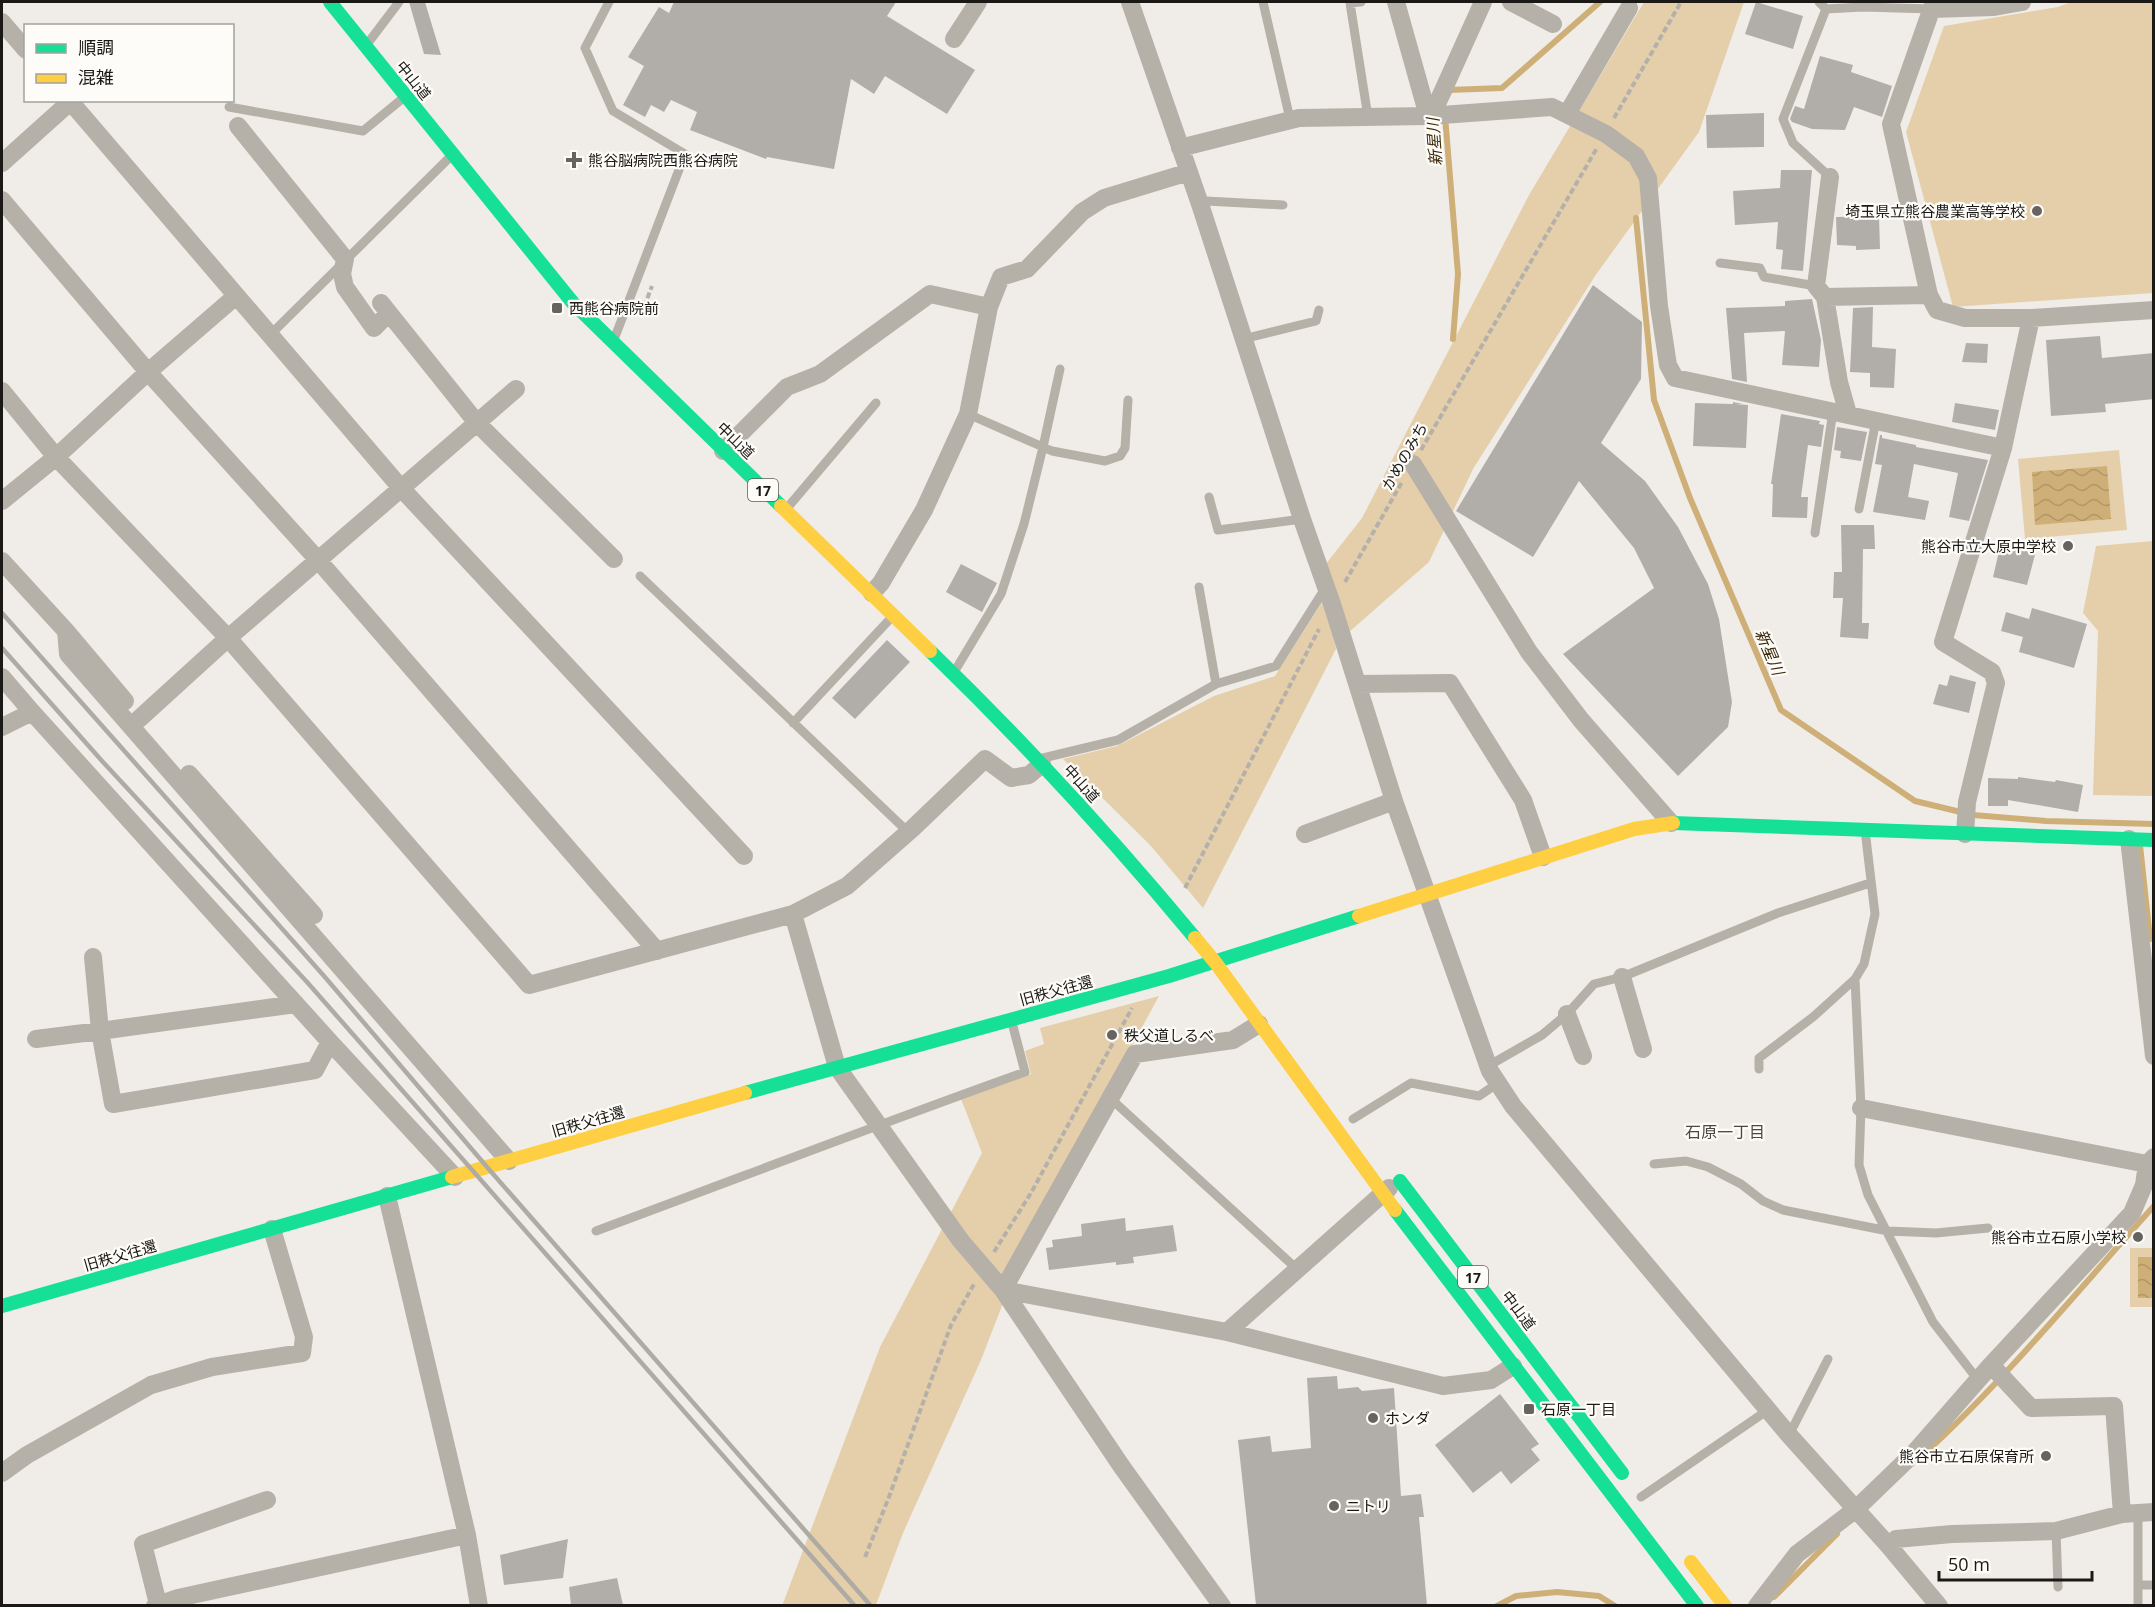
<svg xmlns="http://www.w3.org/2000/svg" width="2155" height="1607" viewBox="0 0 2155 1607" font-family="'Open Sans','Noto Sans JP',sans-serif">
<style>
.green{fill:#e5cfaa}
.water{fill:url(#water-waves)}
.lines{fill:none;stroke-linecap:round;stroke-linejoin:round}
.stream{stroke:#cfaf78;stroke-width:6}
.building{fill:#b1aeaa}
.path{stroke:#b4b1aa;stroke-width:4;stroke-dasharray:6 3;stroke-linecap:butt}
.lane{stroke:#b6b1a8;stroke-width:9}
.street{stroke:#b6b1a8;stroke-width:18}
.fast{stroke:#16e098;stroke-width:14}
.slow{stroke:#ffcf43;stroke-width:14}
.rail{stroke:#aeaaa4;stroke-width:4.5}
.poi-dot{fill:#666360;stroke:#fefcf9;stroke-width:2}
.labels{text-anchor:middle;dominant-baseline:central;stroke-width:4.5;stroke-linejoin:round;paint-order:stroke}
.shield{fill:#fefcf9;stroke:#5f5d5a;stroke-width:1.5}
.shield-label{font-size:14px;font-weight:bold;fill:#1b1916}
.street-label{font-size:15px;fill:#1b1916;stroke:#fefcf9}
.poi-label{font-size:15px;fill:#1b1916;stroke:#fefcf9;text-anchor:start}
.water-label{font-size:16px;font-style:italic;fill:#3b2906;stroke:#fefcf9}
.neighbourhood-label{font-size:16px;fill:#4c4740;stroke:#fefcf9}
</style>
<defs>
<pattern id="water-waves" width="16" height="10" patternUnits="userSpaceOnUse" patternTransform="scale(1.5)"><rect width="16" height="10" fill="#cfaf78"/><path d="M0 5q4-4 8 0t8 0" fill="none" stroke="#b19667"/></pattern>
</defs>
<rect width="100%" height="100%" fill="#f0ede8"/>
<path class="green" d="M 1644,2 L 1744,2 L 1699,132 L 1595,276 L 1473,469 L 1429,562 L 1349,632 L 1325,565 L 1362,518 L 1529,195 Z
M 2071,2 L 2153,2 L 2153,293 L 1953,307 L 1906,132 L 1944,26 L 2058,7 Z
M 2119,450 L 2127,530 L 2025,539 L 2018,459 Z
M 2153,541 L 2153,796 L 2093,795 L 2098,631 L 2083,613 L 2096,546 Z
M 1328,593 L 1336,649 L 1203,908 L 1150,845 L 1063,759 L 1117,746 L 1214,696 L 1275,676 Z
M 1159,996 L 1029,1236 L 981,1360 L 903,1533 L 876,1605 L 782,1606 L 880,1347 L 982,1153 L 961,1099 L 1031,1074 L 1025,1051 L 1044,1044 L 1040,1028 Z
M 2130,1248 L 2153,1248 L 2153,1307 L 2130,1307 Z"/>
<path class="water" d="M 2107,466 L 2111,519 L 2035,525 L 2032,472 Z
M 2138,1257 L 2153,1257 L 2153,1298 L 2138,1298 Z"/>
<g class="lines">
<path class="stream" d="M 1449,92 L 1449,90 L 1502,88 L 1600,2
M 1445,116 L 1458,274 L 1453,339
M 1636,218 L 1654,400 L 1690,498 L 1781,710 L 1915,801 L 1973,815 L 2046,821 L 2154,824
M 2140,845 L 2150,939
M 1924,1454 C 2007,1378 2078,1290 2154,1206
M 1774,1597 L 1837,1534
M 1497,1606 L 1516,1596 L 1557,1592 L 1599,1596 L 1615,1606"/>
</g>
<path class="building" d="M 409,2 L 425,2 L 441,55 L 424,54 Z
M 674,2 L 896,2 L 887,16 L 975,70 L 947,114 L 885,76 L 874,94 L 851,79 L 834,169 L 767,157 L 766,159 L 690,130 L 697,112 L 671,100 L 664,112 L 651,105 L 645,117 L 623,105 L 644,66 L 628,57 L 659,7 L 669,13 Z
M 1756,2 L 1803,16 L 1793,49 L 1745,34 Z
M 1820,56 L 1853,65 L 1851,72 L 1892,86 L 1882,117 L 1854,107 L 1845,130 L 1812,129 L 1792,122 L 1790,119 L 1795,106 L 1804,109 Z
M 1764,113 L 1764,147 L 1707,148 L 1706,115 Z
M 1781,170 L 1812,170 L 1803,271 L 1781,269 L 1783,250 L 1776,249 L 1778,222 L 1735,225 L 1733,191 L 1780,188 Z
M 1879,216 L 1880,249 L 1856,250 L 1856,246 L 1837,245 L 1836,217 Z
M 1593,285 L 1642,322 L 1641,379 L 1601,443 L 1645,481 L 1678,527 L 1708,584 L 1719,619 L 1732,702 L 1728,727 L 1678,776 L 1563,654 L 1654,588 L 1634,548 L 1579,481 L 1533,557 L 1456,511 Z
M 1812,299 L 1821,340 L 1819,367 L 1782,365 L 1785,331 L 1744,333 L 1747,382 L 1732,379 L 1726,308 L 1785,306 L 1785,301 Z
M 1873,307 L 1872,347 L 1896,349 L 1894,388 L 1870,387 L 1870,373 L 1850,372 L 1853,308 Z
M 2100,336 L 2102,358 L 2154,353 L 2154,399 L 2105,404 L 2106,412 L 2051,416 L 2046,340 Z
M 1966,343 L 1988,344 L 1987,363 L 1962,362 Z
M 1733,402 L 1743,404 L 1735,404 L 1748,405 L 1746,448 L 1693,446 L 1695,403 L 1733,404 Z
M 1955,403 L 1999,410 L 1995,430 L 1952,422 Z
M 1781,414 L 1820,421 L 1819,424 L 1824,425 L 1821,447 L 1808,445 L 1801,497 L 1808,497 L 1807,518 L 1772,517 L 1773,484 L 1771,484 Z
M 1837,427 L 1867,432 L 1861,461 L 1840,458 L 1841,451 L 1834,450 Z
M 1880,435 L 1882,435 L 1882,438 L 1916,445 L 1916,447 L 1988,460 L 1969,521 L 1949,517 L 1958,473 L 1914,464 L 1908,497 L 1929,501 L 1925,520 L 1873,512 L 1882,465 L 1875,464 Z
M 1841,525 L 1874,525 L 1875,549 L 1863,549 L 1862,623 L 1869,623 L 1868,639 L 1840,637 L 1843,598 L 1833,598 L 1834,572 L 1842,572 Z
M 2001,543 L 2036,551 L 2027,585 L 1993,577 Z
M 961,564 L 997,583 L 982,612 L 946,592 Z
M 2032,608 L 2087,624 L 2074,668 L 2019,652 L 2023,637 L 2001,631 L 2006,612 L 2029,619 Z
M 887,640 L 910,662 L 855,719 L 832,698 Z
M 1950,675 L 1976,682 L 1969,713 L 1933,704 L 1939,684 L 1947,686 Z
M 2018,777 L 2055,782 L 2056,780 L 2083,785 L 2078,812 L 2008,800 L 2008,806 L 1988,806 L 1988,778 L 2018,779 Z
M 1125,1218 L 1126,1231 L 1173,1225 L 1177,1251 L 1133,1257 L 1134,1263 L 1116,1265 L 1116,1262 L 1049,1270 L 1046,1248 L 1053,1247 L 1052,1240 L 1082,1236 L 1081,1224 Z
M 1337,1376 L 1338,1389 L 1358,1387 L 1362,1391 L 1394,1388 L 1401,1496 L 1421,1494 L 1424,1517 L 1419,1517 L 1427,1605 L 1256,1605 L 1238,1440 L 1270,1436 L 1272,1452 L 1311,1448 L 1307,1378 Z
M 1500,1394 L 1539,1444 L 1531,1449 L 1540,1460 L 1511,1484 L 1501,1471 L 1473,1493 L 1435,1445 Z
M 568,1539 L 563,1578 L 504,1585 L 500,1555 Z
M 617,1578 L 623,1605 L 571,1605 L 569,1587 Z"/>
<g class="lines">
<path class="path" d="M 1614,118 L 1681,2
M 641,315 L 652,286
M 1421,450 L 1597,148
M 1345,582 L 1402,482
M 1185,888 L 1319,629
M 994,1252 L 1031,1193 L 1132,1008
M 865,1557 L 889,1497 L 951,1325 L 974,1284"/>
<path class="lane" d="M 609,2 L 585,48 L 613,111 L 685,154 L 615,337
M 1263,2 L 1290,119
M 1361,2 L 1350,3 L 1368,117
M 1819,2 L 1826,9 L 1863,7 L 1932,9
M 1826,9 L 1783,119 L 1793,143 L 1830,177
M 368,43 L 399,2
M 229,107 L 363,131 L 402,99
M 1200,204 L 1206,201 L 1283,205
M 1720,263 L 1760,268 L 1764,277 L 1816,286
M 270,335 L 449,158
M 1243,339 L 1316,321 L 1319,310
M 968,414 L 1052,451 L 1105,461 L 1120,456 L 1125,448 L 1128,400
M 1209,497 L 1218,530 L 1302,519
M 788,507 L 876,403
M 1859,509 L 1876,420
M 1815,533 L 1833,411
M 640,576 L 908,832
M 956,669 L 1001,594 L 1024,524 L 1043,447 L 1060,369
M 1216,684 L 1276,666 L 1326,587
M 793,723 L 890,619
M 1043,758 L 1118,740 L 1216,684 L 1199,587
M 1865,830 L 1875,914 L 1864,964 L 1855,979 L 1861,1108 L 1859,1165 L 1868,1195 L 1933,1322 L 1978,1380
M 1759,1069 L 1759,1058 L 1813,1017 L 1855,979
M 1490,1071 L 1495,1062 L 1542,1035 L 1567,1014 L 1594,984 L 1622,977 L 1778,913 L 1870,883
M 1110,1098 L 1297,1269
M 1353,1119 L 1411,1083 L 1479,1096 L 1498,1083
M 1654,1164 L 1686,1161 L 1708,1167 L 1741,1184 L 1763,1201 L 1783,1210 L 1888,1231 L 1936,1233 L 1988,1228
M 596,1231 C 739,1178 882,1123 1025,1072 L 1011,1019
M 1789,1435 L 1828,1359
M 1641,1497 L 1768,1410
M 2056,1531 L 2058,1587
M 2138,1585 L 2154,1585
M 2138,1606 L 2138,1513"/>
<path class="street" d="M 1130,2 L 1200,204 L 1302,519 L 1332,604 L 1394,801 L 1490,1071 L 1513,1106 L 1789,1435 L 1888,1545 L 1939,1606
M 1396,2 L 1428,116
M 1511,2 L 1553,24
M 1934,2 L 1891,124 L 1929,295 L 1937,310 L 1965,318 L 2031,318 L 2154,310
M 1932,9 L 1994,7 L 2022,2
M 2,22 L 26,50
M 954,39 L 978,2
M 69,100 L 401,488 L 744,856
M 1567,114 L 1629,8
M 1432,115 L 1483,2
M 238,126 L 345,259 L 342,274 L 345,287 L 374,328 L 389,313
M 1180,148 L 1299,118 L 1428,116 L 1552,107 L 1606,134 L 1636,156 L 1648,178 L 1659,306 L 1668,365 L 1675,378 L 2003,448
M 2,163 L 70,102
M 2,200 L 148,372 L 318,560 L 657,951
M 1825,297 L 1816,286 L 1830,177
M 381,303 L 477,423 L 614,559
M 2,391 L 56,457 L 228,638 L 529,985 L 793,914 L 847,886 L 913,828 L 985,759 L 1011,778 L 1029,775 L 1042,764
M 1848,414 L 1839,382 L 1825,297 L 1929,295
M 723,451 L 787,387 L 820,374 L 930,294 L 989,307
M 1413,464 L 1529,652 L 1581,720 L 1671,823
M 2,501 L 56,457 L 148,372 L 236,296
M 2,561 L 66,631 L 125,701
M 872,593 L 881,583 L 924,510 L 968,414 L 989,307 L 1001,277 L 1027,269 L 1082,212 L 1104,198 L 1189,172
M 66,631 L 68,654 L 509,1161
M 2,677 L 32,712 L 2,727
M 1357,684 L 1450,683 L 1523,800 L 1543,857
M 32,712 L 330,1042 L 455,1177
M 139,719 L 228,638 L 516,389
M 189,774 L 314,915
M 1305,834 L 1394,801
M 1965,834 L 1967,802 L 1996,683 L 1992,672 L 1943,642 L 2003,448 L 2031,318
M 2129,839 L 2154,1056
M 793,914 L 837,1067 L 961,1241 L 1003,1290 L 1122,1467 L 1222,1606
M 1622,977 L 1643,1049
M 296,1004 L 100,1031 L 113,1104 L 315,1070 L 330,1042
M 1567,1014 L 1583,1056
M 1259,1024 L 1233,1040 L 1135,1054 L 1003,1290 L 1227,1332 L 1443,1386 L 1491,1380 L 1513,1366
M 36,1039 L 100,1031 L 93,957
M 1861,1108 L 2147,1164
M 387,1196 L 467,1535 L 479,1606
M 1227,1332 L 1389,1188
M 1991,1365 L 2031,1408 L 2114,1406 L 2122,1514
M 2,1473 L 27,1455 L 151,1385 L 212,1367 L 302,1353 L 304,1337 L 272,1229
M 1888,1545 L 1896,1539 L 1952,1534 L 2056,1531 L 2122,1514 L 2154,1512
M 158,1604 L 143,1544 L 267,1500
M 155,1606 L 178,1598 L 467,1535
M 1757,1606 L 1797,1554 L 1856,1509 L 1914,1453 L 1991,1365 L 2132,1213 L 2144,1185 L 2147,1164 L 2154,1157"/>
<path class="fast" d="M 330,2 L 573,303 L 781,506
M 930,651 C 1023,741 1112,838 1195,938
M 1673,823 L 2154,840
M 745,1093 L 1169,976 L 1359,916
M 1400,1181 L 1622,1473
M 1395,1210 L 1697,1606
M 2,1306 L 452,1177"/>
<path class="slow" d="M 781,506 L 930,651
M 1359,916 L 1634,829 L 1673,823
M 1195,938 L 1215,962 L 1395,1210
M 452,1177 L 745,1093
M 1691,1562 L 1725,1606"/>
<path class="rail" d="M 2,613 L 324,976 L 487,1167 L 871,1606
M 2,648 L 102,761 L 307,982 L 855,1606"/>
</g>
<g class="poi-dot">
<path d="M571 151h6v6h6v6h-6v6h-6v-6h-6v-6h6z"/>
<circle cx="2037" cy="211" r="6"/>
<rect x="551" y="302" width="12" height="12" rx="3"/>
<circle cx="2068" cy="546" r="6"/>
<circle cx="1112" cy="1035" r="6"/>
<circle cx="2138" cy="1237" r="6"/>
<rect x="1523" y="1403" width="12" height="12" rx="3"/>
<circle cx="1373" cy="1418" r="6"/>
<circle cx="2046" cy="1456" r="6"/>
<circle cx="1334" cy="1506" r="6"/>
</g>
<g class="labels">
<g class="shield">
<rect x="748" y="479" width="30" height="22" rx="4.5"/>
<rect x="1458" y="1266" width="30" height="22" rx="4.5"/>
</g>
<g class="shield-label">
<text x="763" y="490">17</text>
<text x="1473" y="1277">17</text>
</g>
<g class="street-label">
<text transform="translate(414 80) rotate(51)">中山道</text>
<text transform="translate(736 440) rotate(44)">中山道</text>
<text transform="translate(1404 456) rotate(-60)">かめのみち</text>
<text transform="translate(1082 783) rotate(48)">中山道</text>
<text transform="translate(1056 990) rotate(-15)">旧秩父往還</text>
<text transform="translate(588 1121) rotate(-16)">旧秩父往還</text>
<text transform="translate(120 1255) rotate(-16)">旧秩父往還</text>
<text transform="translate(1519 1310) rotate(53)">中山道</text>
</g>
<g class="poi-label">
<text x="588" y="160">熊谷脳病院西熊谷病院</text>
<text x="2025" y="211" text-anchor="end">埼玉県立熊谷農業高等学校</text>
<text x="569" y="308">西熊谷病院前</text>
<text x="2056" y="546" text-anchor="end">熊谷市立大原中学校</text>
<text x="1124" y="1035">秩父道しるべ</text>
<text x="2126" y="1237" text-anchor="end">熊谷市立石原小学校</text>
<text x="1541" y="1409">石原一丁目</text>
<text x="1385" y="1418">ホンダ</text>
<text x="2034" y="1456" text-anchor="end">熊谷市立石原保育所</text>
<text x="1346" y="1506">ニトリ</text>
</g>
<g class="water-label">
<text transform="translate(1434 142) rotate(-94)">新星川</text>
<text transform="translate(1770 652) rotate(67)">新星川</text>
</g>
<g class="neighbourhood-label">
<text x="1725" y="1132">石原一丁目</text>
</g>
</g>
<rect width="2155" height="1607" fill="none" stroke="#1b1916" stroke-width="6"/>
<rect x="24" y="24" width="210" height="78" fill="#fefcf9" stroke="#a3a19e" stroke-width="1.5"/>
<rect x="36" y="44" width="30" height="9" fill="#16e098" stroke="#a3a19e" stroke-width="1.5"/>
<text x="78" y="54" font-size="18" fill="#1b1916">順調</text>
<rect x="36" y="74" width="30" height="9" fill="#ffcf43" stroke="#a3a19e" stroke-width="1.5"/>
<text x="78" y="84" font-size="18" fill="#1b1916">混雑</text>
<path d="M1939 1571v9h153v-9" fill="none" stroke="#1b1916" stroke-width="3"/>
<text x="1948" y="1571" font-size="18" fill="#1b1916" stroke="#fefcf9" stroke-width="4.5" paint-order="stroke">50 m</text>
</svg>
